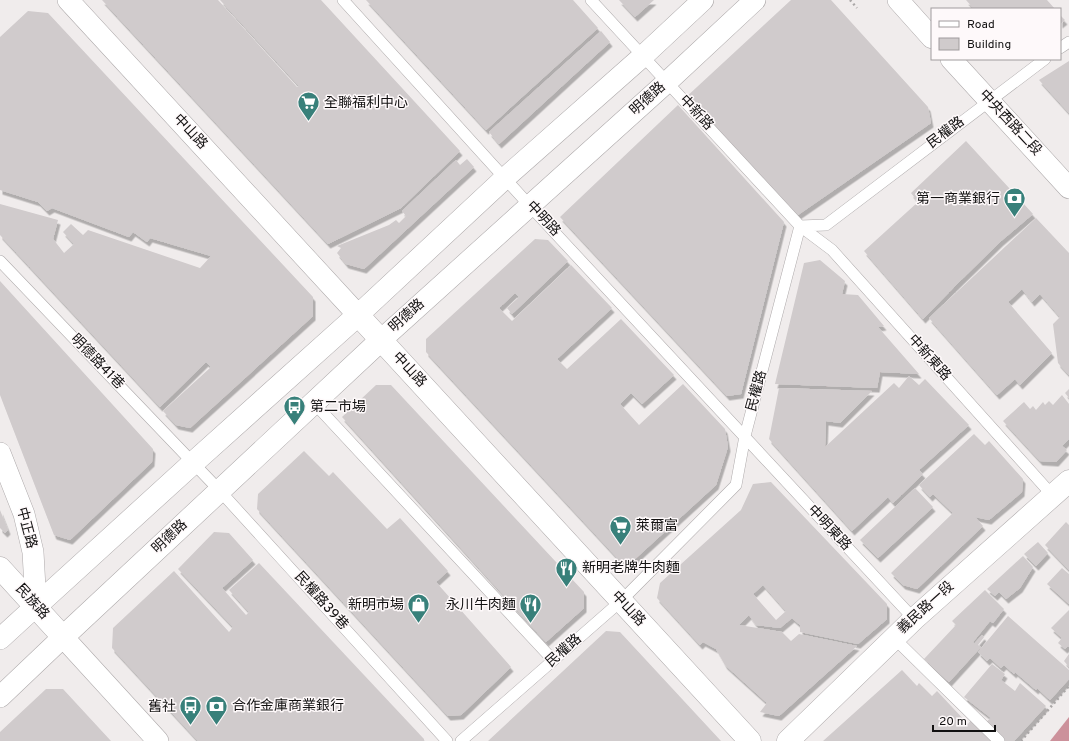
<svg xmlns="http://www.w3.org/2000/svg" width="1069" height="741" viewBox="0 0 1069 741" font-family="Overpass,'Noto Sans TC',sans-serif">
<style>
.water{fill:#cc919b}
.building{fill:#d0cbcc;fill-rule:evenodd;filter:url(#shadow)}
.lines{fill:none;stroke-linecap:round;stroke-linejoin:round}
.service-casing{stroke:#ada9aa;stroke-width:12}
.minor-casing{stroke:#ada9aa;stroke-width:22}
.tertiary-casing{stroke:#ada9aa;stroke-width:23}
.secondary-casing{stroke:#ada9aa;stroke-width:23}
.path{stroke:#aaa7a7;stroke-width:2.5;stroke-dasharray:2 3;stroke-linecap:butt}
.service{stroke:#fff;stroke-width:11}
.minor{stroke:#fff;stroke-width:21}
.tertiary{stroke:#fff;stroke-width:22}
.secondary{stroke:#fff;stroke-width:22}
.labels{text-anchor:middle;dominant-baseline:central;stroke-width:3;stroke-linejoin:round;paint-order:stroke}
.street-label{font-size:14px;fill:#121111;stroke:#fef9fa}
.poi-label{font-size:14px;fill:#121111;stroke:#fef9fa;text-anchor:start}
</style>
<defs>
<filter id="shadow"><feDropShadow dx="2.5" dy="4.5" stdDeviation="0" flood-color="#0004"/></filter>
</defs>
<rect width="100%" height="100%" fill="#f0ecec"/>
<path class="water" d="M 1069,717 L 1069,741 L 1050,741 Z"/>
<path class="building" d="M 102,0 L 218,0 L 297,87 L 299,86 L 220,0 L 321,0 L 460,151 L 401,208 L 328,244 Z
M 366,0 L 573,0 L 598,28 L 486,130 Z
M 619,0 L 654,0 L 635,17 Z
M 791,0 L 831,0 L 928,107 L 931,123 L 795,217 L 684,99 Z
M 966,0 L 1047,0 L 1055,9 L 974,9 Z
M 28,11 L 48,13 L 313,297 L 313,316 L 190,428 L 176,425 L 163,411 L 211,367 L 206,362 L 160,407 L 0,235 L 0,204 L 58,220 L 53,239 L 64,253 L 74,244 L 63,232 L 71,224 L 83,235 L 88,230 L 200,268 L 211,256 L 150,238 L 147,242 L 133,232 L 129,237 L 52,208 L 47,211 L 38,202 L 0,190 L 0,37 Z
M 1060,15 L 1065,20 L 1060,24 Z
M 601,31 L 610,42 L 499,144 L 489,132 Z
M 1069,61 L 1069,113 L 1039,80 Z
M 678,105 L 784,222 L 741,394 L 727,396 L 560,217 Z
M 966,141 L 1033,214 L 1001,241 L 957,284 L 923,319 L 864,251 L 918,202 L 911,193 Z
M 467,159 L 474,167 L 364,269 L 346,264 L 337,253 L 341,248 L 337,246 L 389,225 L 396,220 L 399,223 L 406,216 L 402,211 L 456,160 L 460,165 Z
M 1036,218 L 1069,253 L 1069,375 L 1058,363 L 1053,324 L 1060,317 L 1040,294 L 1032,302 L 1022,289 L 1008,302 L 1052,353 L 1020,385 L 1015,379 L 997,395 L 929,318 Z
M 535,239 L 548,240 L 568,261 L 512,314 L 507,308 L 519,297 L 515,293 L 499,308 L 512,321 L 571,265 L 612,308 L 557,359 L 567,369 L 621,319 L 674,375 L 642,404 L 631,393 L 620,404 L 639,425 L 683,384 L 725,429 L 728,447 L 716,485 L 635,559 L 621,562 L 426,352 L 426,339 Z
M 820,260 L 845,281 L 842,294 L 858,295 L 884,326 L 878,327 L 919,374 L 880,372 L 877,388 L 775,384 L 804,263 Z
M 0,281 L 153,449 L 152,462 L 70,540 L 54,535 L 0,395 Z
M 909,376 L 919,385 L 925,379 L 969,425 L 919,470 L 923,474 L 893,503 L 888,497 L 852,531 L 769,439 L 779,388 L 872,391 L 840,423 L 826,421 L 825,447 L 894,383 L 899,388 Z
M 376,385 L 391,385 L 584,592 L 584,608 L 546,642 L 342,417 Z
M 1069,389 L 1069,398 L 1065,393 Z
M 1062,395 L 1069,404 L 1069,439 L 1062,446 L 1067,450 L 1056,462 L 1040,461 L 1003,421 L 1024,402 L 1030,409 L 1033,406 L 1036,410 L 1043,402 L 1045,405 L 1049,401 L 1053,405 Z
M 974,434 L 985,445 L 989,441 L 1023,479 L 1022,492 L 989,520 L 975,517 L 983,526 L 917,589 L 903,585 L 891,573 L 953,513 L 933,494 L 930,497 L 919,485 Z
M 304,451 L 329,476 L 333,472 L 387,529 L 400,518 L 448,571 L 436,582 L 511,667 L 461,715 L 448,716 L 257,509 L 258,494 Z
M 771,482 L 887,604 L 887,619 L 858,644 L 800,632 L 800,625 L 792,618 L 780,628 L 756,625 L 749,615 L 739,625 L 782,632 L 791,641 L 799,634 L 857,646 L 779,716 L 760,712 L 767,703 L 725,665 L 716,649 L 703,642 L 700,645 L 657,598 L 660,583 L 741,510 L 753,484 ZM 763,585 L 786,611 L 776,620 L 753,594 Z
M 915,488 L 933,507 L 878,558 L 860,540 Z
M 0,510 L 8,530 L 5,533 L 0,528 Z
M 1066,522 L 1069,525 L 1069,570 L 1045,545 Z
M 214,532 L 229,533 L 253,560 L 222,588 L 246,615 L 249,612 L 229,590 L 259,563 L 424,739 L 424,741 L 198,741 L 112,648 L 113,628 L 174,571 L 229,632 L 233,627 L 178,569 Z
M 1038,542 L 1048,553 L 1036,566 L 1024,554 Z
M 1023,556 L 1033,567 L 1020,588 L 1006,599 L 999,592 L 995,596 L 987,589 Z
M 1062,568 L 1069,574 L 1069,604 L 1047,584 Z
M 985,590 L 1004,609 L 993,623 L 990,621 L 973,642 L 974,644 L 982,635 L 984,637 L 978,645 L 981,647 L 949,682 L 924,659 L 956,625 L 952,621 Z
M 1069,610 L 1069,647 L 1068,646 L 1065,649 L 1058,643 L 1062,638 L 1051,628 Z
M 1008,616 L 1069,670 L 1069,679 L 1050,700 L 1037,688 L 1036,690 L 1015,672 L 1014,674 L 1004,665 L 1001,668 L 990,658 L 987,661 L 978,652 Z
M 606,631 L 620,632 L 721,741 L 488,741 Z
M 1069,654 L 1069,667 L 1064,661 Z
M 992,664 L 1005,674 L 1001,680 L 1015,691 L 1020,683 L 1046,706 L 1014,741 L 1005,741 L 986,722 L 991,718 L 964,697 Z
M 902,670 L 917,686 L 919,683 L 932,696 L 937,691 L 968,724 L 971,720 L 993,741 L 823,741 Z
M 46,689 L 63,689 L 111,741 L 0,741 L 0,732 Z"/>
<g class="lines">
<defs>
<path id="service" d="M 343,0 L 530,206 L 914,619
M 591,0 L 800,226 L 832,250 L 1053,496
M 1060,48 L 1069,42
M 0,261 L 220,491 L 447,741
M 314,403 L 553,660
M 894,638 L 999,741
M 461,741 L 621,601 L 736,485 L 745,436 L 800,226 L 826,225 L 1045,59"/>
<path id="minor" d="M 68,0 L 358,315 L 505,178 L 643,56 L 703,0
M 898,0 L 932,38
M 951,59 L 1069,188
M 381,340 L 667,82 L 755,0
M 0,453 L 24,514 L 33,552 L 36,606 L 0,639
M 0,697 L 63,637 L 158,741"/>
<path id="tertiary" d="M 788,741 L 914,619 L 1069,481"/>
<path id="secondary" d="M 0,568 L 63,637 L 381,340
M 36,606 L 193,463 L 358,315 L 750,741"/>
</defs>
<use href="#service" class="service-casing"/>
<use href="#minor" class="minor-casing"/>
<use href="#tertiary" class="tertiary-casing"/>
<use href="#secondary" class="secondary-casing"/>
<path class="path" d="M 850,0 L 857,8
M 1021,741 L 1069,686"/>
<use href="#service" class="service"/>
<use href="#minor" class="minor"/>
<use href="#tertiary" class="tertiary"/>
<use href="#secondary" class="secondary"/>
</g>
<defs>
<symbol id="supermarket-pin" viewBox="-11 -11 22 30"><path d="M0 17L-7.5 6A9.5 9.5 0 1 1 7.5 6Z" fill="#38807a" stroke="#fef9fa"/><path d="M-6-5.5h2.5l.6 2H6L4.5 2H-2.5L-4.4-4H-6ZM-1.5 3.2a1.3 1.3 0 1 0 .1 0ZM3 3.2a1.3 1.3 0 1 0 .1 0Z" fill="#fff"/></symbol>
<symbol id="bank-pin" viewBox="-11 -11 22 30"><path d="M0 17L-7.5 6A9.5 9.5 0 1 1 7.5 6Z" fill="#38807a" stroke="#fef9fa"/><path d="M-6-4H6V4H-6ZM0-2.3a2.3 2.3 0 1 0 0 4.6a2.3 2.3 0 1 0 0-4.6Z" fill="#fff"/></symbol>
<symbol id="bus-pin" viewBox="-11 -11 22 30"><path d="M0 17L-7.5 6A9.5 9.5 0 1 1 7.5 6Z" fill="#38807a" stroke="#fef9fa"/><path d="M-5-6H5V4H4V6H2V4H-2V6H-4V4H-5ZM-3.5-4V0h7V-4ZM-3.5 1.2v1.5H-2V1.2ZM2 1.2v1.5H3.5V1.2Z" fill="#fff"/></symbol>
<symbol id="restaurant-pin" viewBox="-11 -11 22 30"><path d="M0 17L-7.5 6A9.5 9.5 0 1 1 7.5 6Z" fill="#38807a" stroke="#fef9fa"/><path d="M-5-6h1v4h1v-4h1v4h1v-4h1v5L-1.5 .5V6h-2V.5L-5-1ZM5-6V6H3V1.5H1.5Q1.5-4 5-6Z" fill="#fff"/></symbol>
<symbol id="shop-pin" viewBox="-11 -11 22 30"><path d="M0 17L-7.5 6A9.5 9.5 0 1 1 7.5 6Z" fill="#38807a" stroke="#fef9fa"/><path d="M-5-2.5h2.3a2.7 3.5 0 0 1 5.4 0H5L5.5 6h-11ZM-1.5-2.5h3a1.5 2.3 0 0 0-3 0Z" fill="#fff"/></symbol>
</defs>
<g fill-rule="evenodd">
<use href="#supermarket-pin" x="296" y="90" width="25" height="34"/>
<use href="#bank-pin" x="1002" y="186" width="25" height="34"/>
<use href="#bus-pin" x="282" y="394" width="25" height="34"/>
<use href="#supermarket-pin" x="608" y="514" width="25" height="34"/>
<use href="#restaurant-pin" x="554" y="556" width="25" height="34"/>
<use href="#shop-pin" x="406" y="592" width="25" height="34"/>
<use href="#restaurant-pin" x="518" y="592" width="25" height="34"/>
<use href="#bank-pin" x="204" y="694" width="25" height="34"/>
<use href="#bus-pin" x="178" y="694" width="25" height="34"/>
</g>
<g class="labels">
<g class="street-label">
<text transform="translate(648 99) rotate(-42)">明德路</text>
<text transform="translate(696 113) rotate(47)">中新路</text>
<text transform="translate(1010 123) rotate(47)">中央西路二段</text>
<text transform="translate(190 132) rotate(47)">中山路</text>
<text transform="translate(946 133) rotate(-37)">民權路</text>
<text transform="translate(543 219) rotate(47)">中明路</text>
<text transform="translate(407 316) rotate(-42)">明德路</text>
<text transform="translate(929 358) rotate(48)">中新東路</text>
<text transform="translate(97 362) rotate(46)">明德路41巷</text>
<text transform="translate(409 370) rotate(47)">中山路</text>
<text transform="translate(757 391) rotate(-75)">民權路</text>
<text transform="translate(26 528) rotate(75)">中正路</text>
<text transform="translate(829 528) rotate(47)">中明東路</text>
<text transform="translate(170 537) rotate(-43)">明德路</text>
<text transform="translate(321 601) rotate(48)">民權路39巷</text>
<text transform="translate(32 602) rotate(48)">民族路</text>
<text transform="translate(926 608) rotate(-42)">義民路一段</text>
<text transform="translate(628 609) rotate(47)">中山路</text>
<text transform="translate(564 651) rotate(-41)">民權路</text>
</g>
<g class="poi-label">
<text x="324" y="103">全聯福利中心</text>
<text x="1000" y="199" text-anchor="end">第一商業銀行</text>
<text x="310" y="407">第二市場</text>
<text x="636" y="526">萊爾富</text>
<text x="582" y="568">新明老牌牛肉麵</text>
<text x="404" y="605" text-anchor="end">新明市場</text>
<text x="516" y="605" text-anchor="end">永川牛肉麵</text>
<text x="232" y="706">合作金庫商業銀行</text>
<text x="176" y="707" text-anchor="end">舊社</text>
</g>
</g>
<rect x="931" y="8" width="130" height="52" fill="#fef9fa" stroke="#a09c9d"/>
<rect x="939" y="21" width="20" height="6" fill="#ffffff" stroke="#a09c9d"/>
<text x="967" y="28" font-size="12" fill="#121111">Road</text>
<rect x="939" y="38" width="20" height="12" fill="#d0cbcc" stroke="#a09c9d"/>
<text x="967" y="48" font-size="12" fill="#121111">Building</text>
<path d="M933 725v6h62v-6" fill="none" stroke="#121111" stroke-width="2"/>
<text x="939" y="725" font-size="12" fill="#121111" stroke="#fef9fa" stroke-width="3" paint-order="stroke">20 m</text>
</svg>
